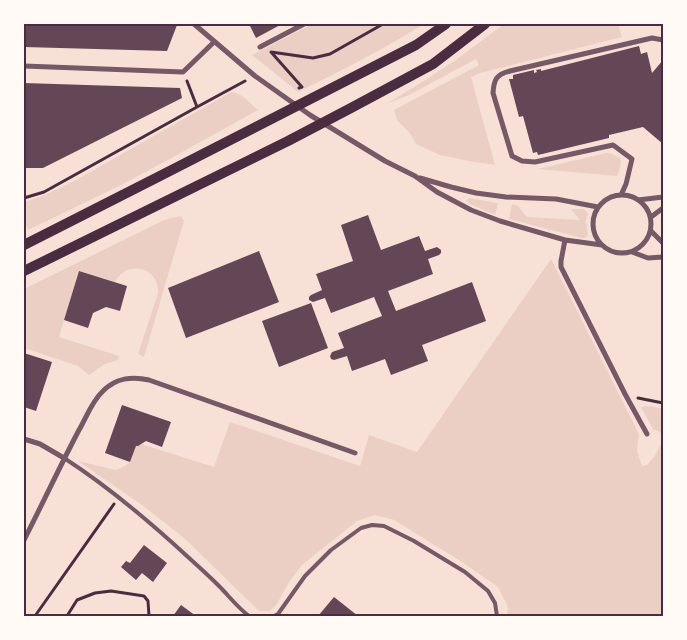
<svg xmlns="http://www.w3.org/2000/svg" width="687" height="640" viewBox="0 0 687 640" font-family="Lato,sans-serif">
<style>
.green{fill:#ebcfc5}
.building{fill:#644757}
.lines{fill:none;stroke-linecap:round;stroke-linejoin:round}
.path{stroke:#4a2c40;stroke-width:3}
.service{stroke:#755966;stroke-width:4}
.minor{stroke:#755966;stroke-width:5}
.secondary{stroke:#4a2c40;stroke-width:10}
.neatline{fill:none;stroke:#4a2c40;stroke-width:2}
</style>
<rect width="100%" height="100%" fill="#f7e1d7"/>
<path class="green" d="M 312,24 L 424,24 C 384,49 341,71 298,92 L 252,55 Z
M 504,24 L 618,24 L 622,37 L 480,73 L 471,77 L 495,165 L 469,161 L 440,155 L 416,144 L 409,132 L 397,120 L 394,110 L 479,65 L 476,59 L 411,94 L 386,104 L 427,79 L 457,59 Z
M 231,92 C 241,92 251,104 258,110 L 168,160 L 119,186 L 28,230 L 24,221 L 24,202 L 45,195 L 78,179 Z
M 606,153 L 610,153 L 620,158 C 622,165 620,169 617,176 L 538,169 Z
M 469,198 L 498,203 L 495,215 L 470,204 L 467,201 L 467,200 Z
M 512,204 L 518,206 L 527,217 L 580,220 L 571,209 L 584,209 L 588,214 L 586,220 L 588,235 L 585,238 L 582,238 L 509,219 Z
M 181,216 L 184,221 L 144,357 L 138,354 L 158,293 C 160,267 126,259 115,282 L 79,271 L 59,337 L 119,356 L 118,360 L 105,364 L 89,375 L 78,366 L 24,348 L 24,289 L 162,221 L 171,218 Z
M 551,259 L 639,434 L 637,451 L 642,466 L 647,465 L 654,457 L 662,442 L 661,433 L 653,429 L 641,407 L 651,406 L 663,409 L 663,616 L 507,616 L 508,607 L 498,587 L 462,562 L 394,520 L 375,515 L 357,521 L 302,565 L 289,582 L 277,604 L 270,611 L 259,611 L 184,538 L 142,505 L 78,461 L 116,470 L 125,466 L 130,462 L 136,446 L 138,446 L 141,444 L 214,467 L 230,422 L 360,466 L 369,435 L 417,452 Z"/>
<path class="building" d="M 24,24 L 176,24 L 177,25 L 167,51 L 24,47 Z
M 249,24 L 282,24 L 256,38 Z
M 639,46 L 641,54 L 647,52 L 652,73 L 663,60 L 663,144 L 643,127 L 609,135 L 609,138 L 538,155 L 537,152 L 533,153 L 523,116 L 519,117 L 509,79 L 513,79 L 513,75 L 534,70 L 534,73 L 537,72 L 536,70 L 541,69 L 541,71 Z
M 24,83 L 180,88 L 182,98 L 43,168 L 24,168 Z
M 368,215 L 381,250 L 419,236 L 425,251 L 437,247 L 441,250 L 441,253 L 439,255 L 428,259 L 433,274 L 388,291 L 396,311 L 472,282 L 486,321 L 422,345 L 428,361 L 391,375 L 385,359 L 352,371 L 347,356 L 334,360 L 331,359 L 330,356 L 332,352 L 344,348 L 338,333 L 382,316 L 374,297 L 331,313 L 325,298 L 313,302 L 309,300 L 309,297 L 311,295 L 322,290 L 316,274 L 353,261 L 341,225 Z
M 259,251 L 279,302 L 186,338 L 168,288 Z
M 79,271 L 127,286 L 120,311 L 106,307 L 93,313 L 88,328 L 64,320 Z
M 311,303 L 328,348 L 279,367 L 262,321 Z
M 24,353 L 52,362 L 36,411 L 24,407 Z
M 122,405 L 171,422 L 162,447 L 146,441 L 138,446 L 136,446 L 130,462 L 105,453 Z
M 144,545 L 167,563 L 153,582 L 142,573 L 136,580 L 121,567 L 126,561 L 130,563 Z
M 334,597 L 353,612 L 358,616 L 318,616 Z
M 181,605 L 196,616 L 173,616 Z"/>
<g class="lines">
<path class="path" d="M 299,88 L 302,87 L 271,52 L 313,58 L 330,54 L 383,24
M 197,107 L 245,81
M 24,198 L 44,192 L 197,107 L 187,81
M 638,398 L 663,403
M 35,616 L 114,504
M 67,616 L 77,600 L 95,593 L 111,591 L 144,596 L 148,601 L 149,616"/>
<path class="service" d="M 64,458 C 109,487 149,521 188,557 C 198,566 209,576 219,586 C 229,596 237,607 249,616
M 274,616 L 278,614 L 305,576 L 331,550 L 361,528 L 372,525 L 384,526 L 414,541 L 465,572 L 488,591 L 495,603 L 497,616"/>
<path class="minor" d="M 194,24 L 255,76 L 310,115 L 385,161 L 415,176 L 437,192 L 471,210 L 500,221 L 565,240 L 602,245
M 260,47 L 304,24
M 24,66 L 183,72 L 214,42
M 420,178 L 451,187 L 476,193 L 506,197 L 556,199 L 598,207
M593 224a29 29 0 1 1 58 0a29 29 0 1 1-58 0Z
M 621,195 L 626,184 L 632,159 L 613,145 L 535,162 L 522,161 L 512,156 L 493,93 C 494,79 496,75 510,71 L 652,38 L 663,40
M 638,200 L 663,197
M 651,217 L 663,208
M 651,231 L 663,243
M 565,240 L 561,261 L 561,267 L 625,394 L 647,434
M 632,252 L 648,258 L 663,257
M 24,439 L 40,444 L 64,458
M 24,540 C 43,503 60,466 79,430 C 86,418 92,401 103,391 C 116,378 131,376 149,380 L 355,453"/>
<path class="secondary" d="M 24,245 L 158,177 L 416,45 L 446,24
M 24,271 L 288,141 L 351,108 L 433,64 L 485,24"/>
</g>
<rect width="687" height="640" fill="none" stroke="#fffaf5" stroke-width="50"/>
<rect x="25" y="25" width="637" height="590" class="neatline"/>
</svg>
